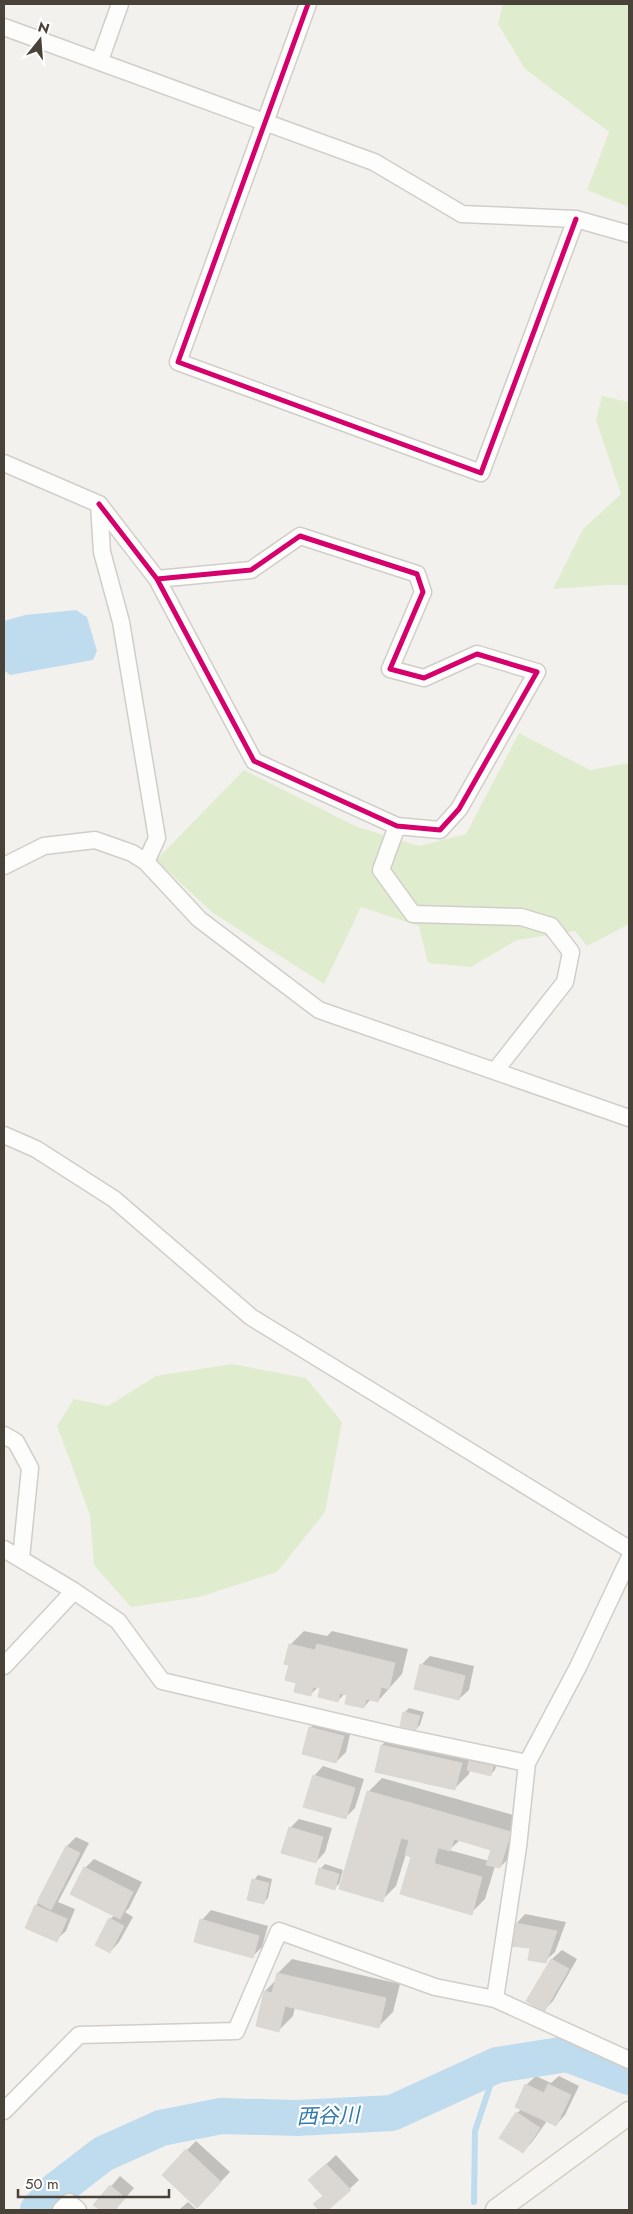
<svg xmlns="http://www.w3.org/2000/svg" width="633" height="2214" viewBox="0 0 633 2214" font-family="Jost,'Noto Sans JP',sans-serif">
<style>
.green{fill:#e0ecce}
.water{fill:#bfdcef}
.shadow{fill:#0003;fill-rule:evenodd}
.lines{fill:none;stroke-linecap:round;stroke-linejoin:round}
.stream{stroke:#bfdcef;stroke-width:6}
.river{stroke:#bfdcef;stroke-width:36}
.building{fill:#dbd8d4;stroke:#dbd8d3}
.street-casing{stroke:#d1ceca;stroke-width:19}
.secondary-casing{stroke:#d2cec4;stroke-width:25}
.street{stroke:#fdfdfc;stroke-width:16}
.secondary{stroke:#f7f5f1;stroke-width:22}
.cycleway-casing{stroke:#fff;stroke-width:8}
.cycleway{stroke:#d6006c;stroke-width:5}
.labels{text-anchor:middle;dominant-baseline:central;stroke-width:4.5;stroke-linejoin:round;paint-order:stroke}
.water-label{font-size:21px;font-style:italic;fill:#307aac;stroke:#fff}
</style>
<rect width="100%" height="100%" fill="#f3f1ed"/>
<path class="green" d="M 503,4 L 629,4 L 629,207 L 587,190 L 609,132 L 525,69 L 498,24 Z
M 602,396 L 629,402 L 629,585 L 608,585 L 553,589 L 583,529 L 621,494 L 596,420 Z
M 519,733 L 590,770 L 629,763 L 629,924 L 587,946 L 575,931 L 517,940 L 471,967 L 428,963 L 419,926 L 361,907 L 324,984 L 213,913 L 156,860 L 244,770 L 355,826 L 419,846 L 466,834 Z
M 232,1364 L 306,1378 L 342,1422 L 325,1512 L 277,1572 L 199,1597 L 131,1607 L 94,1565 L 90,1515 L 57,1426 L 74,1399 L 108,1406 L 156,1376 Z"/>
<path class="water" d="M 76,610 L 87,617 L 97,651 L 93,660 L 10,675 L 4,670 L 4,621 L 25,615 Z"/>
<path class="shadow" d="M 304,1631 L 327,1636 L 332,1631 L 408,1649 L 402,1674 L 378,1701 L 371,1699 L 364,1707 L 345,1693 L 338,1701 L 318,1687 L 311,1694 L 298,1682 L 290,1664 L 290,1645 Z
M 430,1656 L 474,1666 L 469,1690 L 459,1699 L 421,1665 Z
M 409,1708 L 424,1712 L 420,1725 L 416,1729 L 404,1713 Z
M 320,1718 L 352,1726 L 346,1752 L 336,1762 L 310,1728 Z
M 396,1731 L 497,1762 L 495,1770 L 491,1774 L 470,1770 L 469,1774 L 455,1788 L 382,1745 Z
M 323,1766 L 364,1779 L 355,1808 L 345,1818 L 314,1776 Z
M 382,1778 L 524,1818 L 514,1853 L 500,1867 L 495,1866 L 485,1899 L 471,1913 L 412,1858 L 413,1856 L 406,1854 L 396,1886 L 382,1900 L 368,1792 ZM 460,1840 L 492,1849 L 489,1861 L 449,1850 Z
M 299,1819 L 332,1828 L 325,1852 L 316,1862 L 290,1828 Z
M 76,1837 L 89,1843 L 58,1902 L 75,1909 L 66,1931 L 56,1940 L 36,1906 L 67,1846 Z
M 94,1859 L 142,1882 L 129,1908 L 125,1912 L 133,1917 L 119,1942 L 110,1952 L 110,1919 L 115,1915 L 85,1868 Z
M 325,1864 L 343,1870 L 339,1884 L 334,1888 L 320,1869 Z
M 258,1875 L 272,1879 L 268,1898 L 263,1903 L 254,1880 Z
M 211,1910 L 268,1926 L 262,1947 L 252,1957 L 202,1920 Z
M 525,1914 L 566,1922 L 555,1952 L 545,1961 L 532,1947 L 516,1924 Z
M 562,1950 L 577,1959 L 553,2001 L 544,2010 L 528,2001 L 552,1959 Z
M 292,1959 L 400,1984 L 393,2012 L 379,2026 L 295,2007 L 293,2016 L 279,2030 L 265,1991 L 276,1980 L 278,1973 Z
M 536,2076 L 551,2083 L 559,2076 L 579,2086 L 565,2115 L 556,2125 L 547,2121 L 532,2142 L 523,2152 L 517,2113 L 522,2109 L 526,2085 Z
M 196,2141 L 230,2172 L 206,2197 L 187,2150 Z
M 336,2155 L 359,2180 L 327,2210 L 321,2210 L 315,2204 L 324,2195 L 319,2171 Z
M 120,2176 L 134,2188 L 115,2210 L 102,2210 L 95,2205 Z
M 188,2202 L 197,2210 L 179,2210 Z"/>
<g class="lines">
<path class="stream" d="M 474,2202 L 475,2131 L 497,2065"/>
<path class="river" d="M 38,2210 L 55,2191 L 103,2154 L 161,2128 L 221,2116 L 297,2118 L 392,2113 L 497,2065 L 567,2054 L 629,2077"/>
</g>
<path class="building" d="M 289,1644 L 315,1650 L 317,1644 L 395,1663 L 389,1689 L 381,1687 L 378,1702 L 366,1699 L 364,1708 L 345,1704 L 347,1695 L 340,1693 L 338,1702 L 318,1697 L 320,1688 L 313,1687 L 311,1696 L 294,1692 L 296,1683 L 285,1680 L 289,1665 L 284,1664 Z
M 420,1664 L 465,1676 L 459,1700 L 414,1689 Z
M 403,1712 L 420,1716 L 416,1730 L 400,1726 Z
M 309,1727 L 344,1736 L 336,1763 L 302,1754 Z
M 381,1745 L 462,1763 L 455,1790 L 375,1772 Z
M 469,1761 L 493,1766 L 491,1776 L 467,1770 Z
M 313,1775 L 355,1788 L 346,1819 L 303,1807 Z
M 367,1791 L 411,1803 L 383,1902 L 339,1889 Z
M 411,1803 L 511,1832 L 500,1868 L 486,1865 L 491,1850 L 454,1839 L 450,1851 L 401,1838 Z
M 289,1827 L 323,1837 L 316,1863 L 281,1853 Z
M 409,1840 L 438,1848 L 434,1864 L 405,1855 Z
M 66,1846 L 80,1853 L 51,1910 L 37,1902 Z
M 411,1857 L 482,1877 L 472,1915 L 400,1894 Z
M 84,1867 L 133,1892 L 120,1919 L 70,1894 Z
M 319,1868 L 339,1874 L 335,1890 L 315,1884 Z
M 252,1879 L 269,1883 L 264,1904 L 247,1900 Z
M 35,1905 L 67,1919 L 57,1942 L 25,1928 Z
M 109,1918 L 124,1926 L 110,1953 L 95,1945 Z
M 200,1919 L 259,1936 L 253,1958 L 194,1942 Z
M 515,1923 L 557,1931 L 546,1963 L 528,1960 L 530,1948 L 512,1946 Z
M 551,1959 L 569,1969 L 544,2012 L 526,2001 Z
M 277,1973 L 386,1998 L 379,2028 L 285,2006 L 279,2032 L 256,2026 L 264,1991 L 272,1993 Z
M 525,2084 L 544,2093 L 548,2084 L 571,2095 L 556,2126 L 515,2107 Z
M 516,2112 L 540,2128 L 523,2153 L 499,2138 Z
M 186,2149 L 221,2182 L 197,2208 L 162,2175 Z
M 326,2164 L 351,2190 L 328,2210 L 319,2210 L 313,2204 L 323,2196 L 308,2180 Z
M 110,2185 L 125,2198 L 115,2210 L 100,2210 L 93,2205 Z"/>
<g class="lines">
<defs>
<path id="street" d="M 308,4 L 178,362 L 481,473 L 576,219
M 4,27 L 374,162 L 462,214 L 576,219 L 629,234
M 100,60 L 120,4
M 4,463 L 99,504 L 102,552 L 121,622 L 157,838 L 146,862
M 99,504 L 157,579 L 254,761 L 397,826 L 440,830 L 459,809 L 537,672 L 477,654 L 424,678 L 390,669 L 423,592 L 417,574 L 300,536 L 251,570 L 157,579
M 397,826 L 381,870 L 413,914 L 521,917 L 551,926 L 571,952 L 565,982 L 495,1071
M 4,866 L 44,846 L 95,840 L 132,853 L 146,862 L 199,919 L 319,1010 L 629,1118
M 4,1135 L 36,1149 L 114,1199 L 251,1317 L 629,1549
M 4,1435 L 16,1442 L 30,1468 L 21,1558
M 4,1549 L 74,1591 L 118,1621 L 162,1681 L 393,1735 L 527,1763
M 4,1666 L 74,1591
M 495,1999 L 518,1847 L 527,1763 L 578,1667 L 629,1559
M 4,2111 L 79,2035 L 236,2031 L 279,1931 L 435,1987 L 495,1999 L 629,2060
M 61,2210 L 69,2202 L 78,2210"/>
<path id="secondary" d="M 497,2210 L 629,2113"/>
</defs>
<use href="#street" class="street-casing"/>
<use href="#secondary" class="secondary-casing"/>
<use href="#street" class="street"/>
<use href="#secondary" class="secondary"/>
<defs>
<path id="cycleway" d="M 308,4 L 178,362 L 481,473 L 576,219
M 99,504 L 157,579 L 254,761 L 397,826 L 440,830 L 459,809 L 537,672 L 477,654 L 424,678 L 390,669 L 423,592 L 417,574 L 300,536 L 251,570 L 157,579"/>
</defs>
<use href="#cycleway" class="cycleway-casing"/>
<use href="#cycleway" class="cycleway"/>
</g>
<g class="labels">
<g class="water-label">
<text transform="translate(328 2116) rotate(-2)">西谷川</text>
</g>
</g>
<rect width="633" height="2214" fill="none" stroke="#494238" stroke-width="10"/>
<g transform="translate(40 40) rotate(17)" stroke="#ffffff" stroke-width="4" paint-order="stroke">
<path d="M0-4L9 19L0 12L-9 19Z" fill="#494238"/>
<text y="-8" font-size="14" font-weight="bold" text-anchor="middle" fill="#494238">N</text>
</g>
<path d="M18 2189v8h151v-8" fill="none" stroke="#494238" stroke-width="2.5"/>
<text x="25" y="2189" font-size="15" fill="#494238" stroke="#ffffff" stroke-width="4" paint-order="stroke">50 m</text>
</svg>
